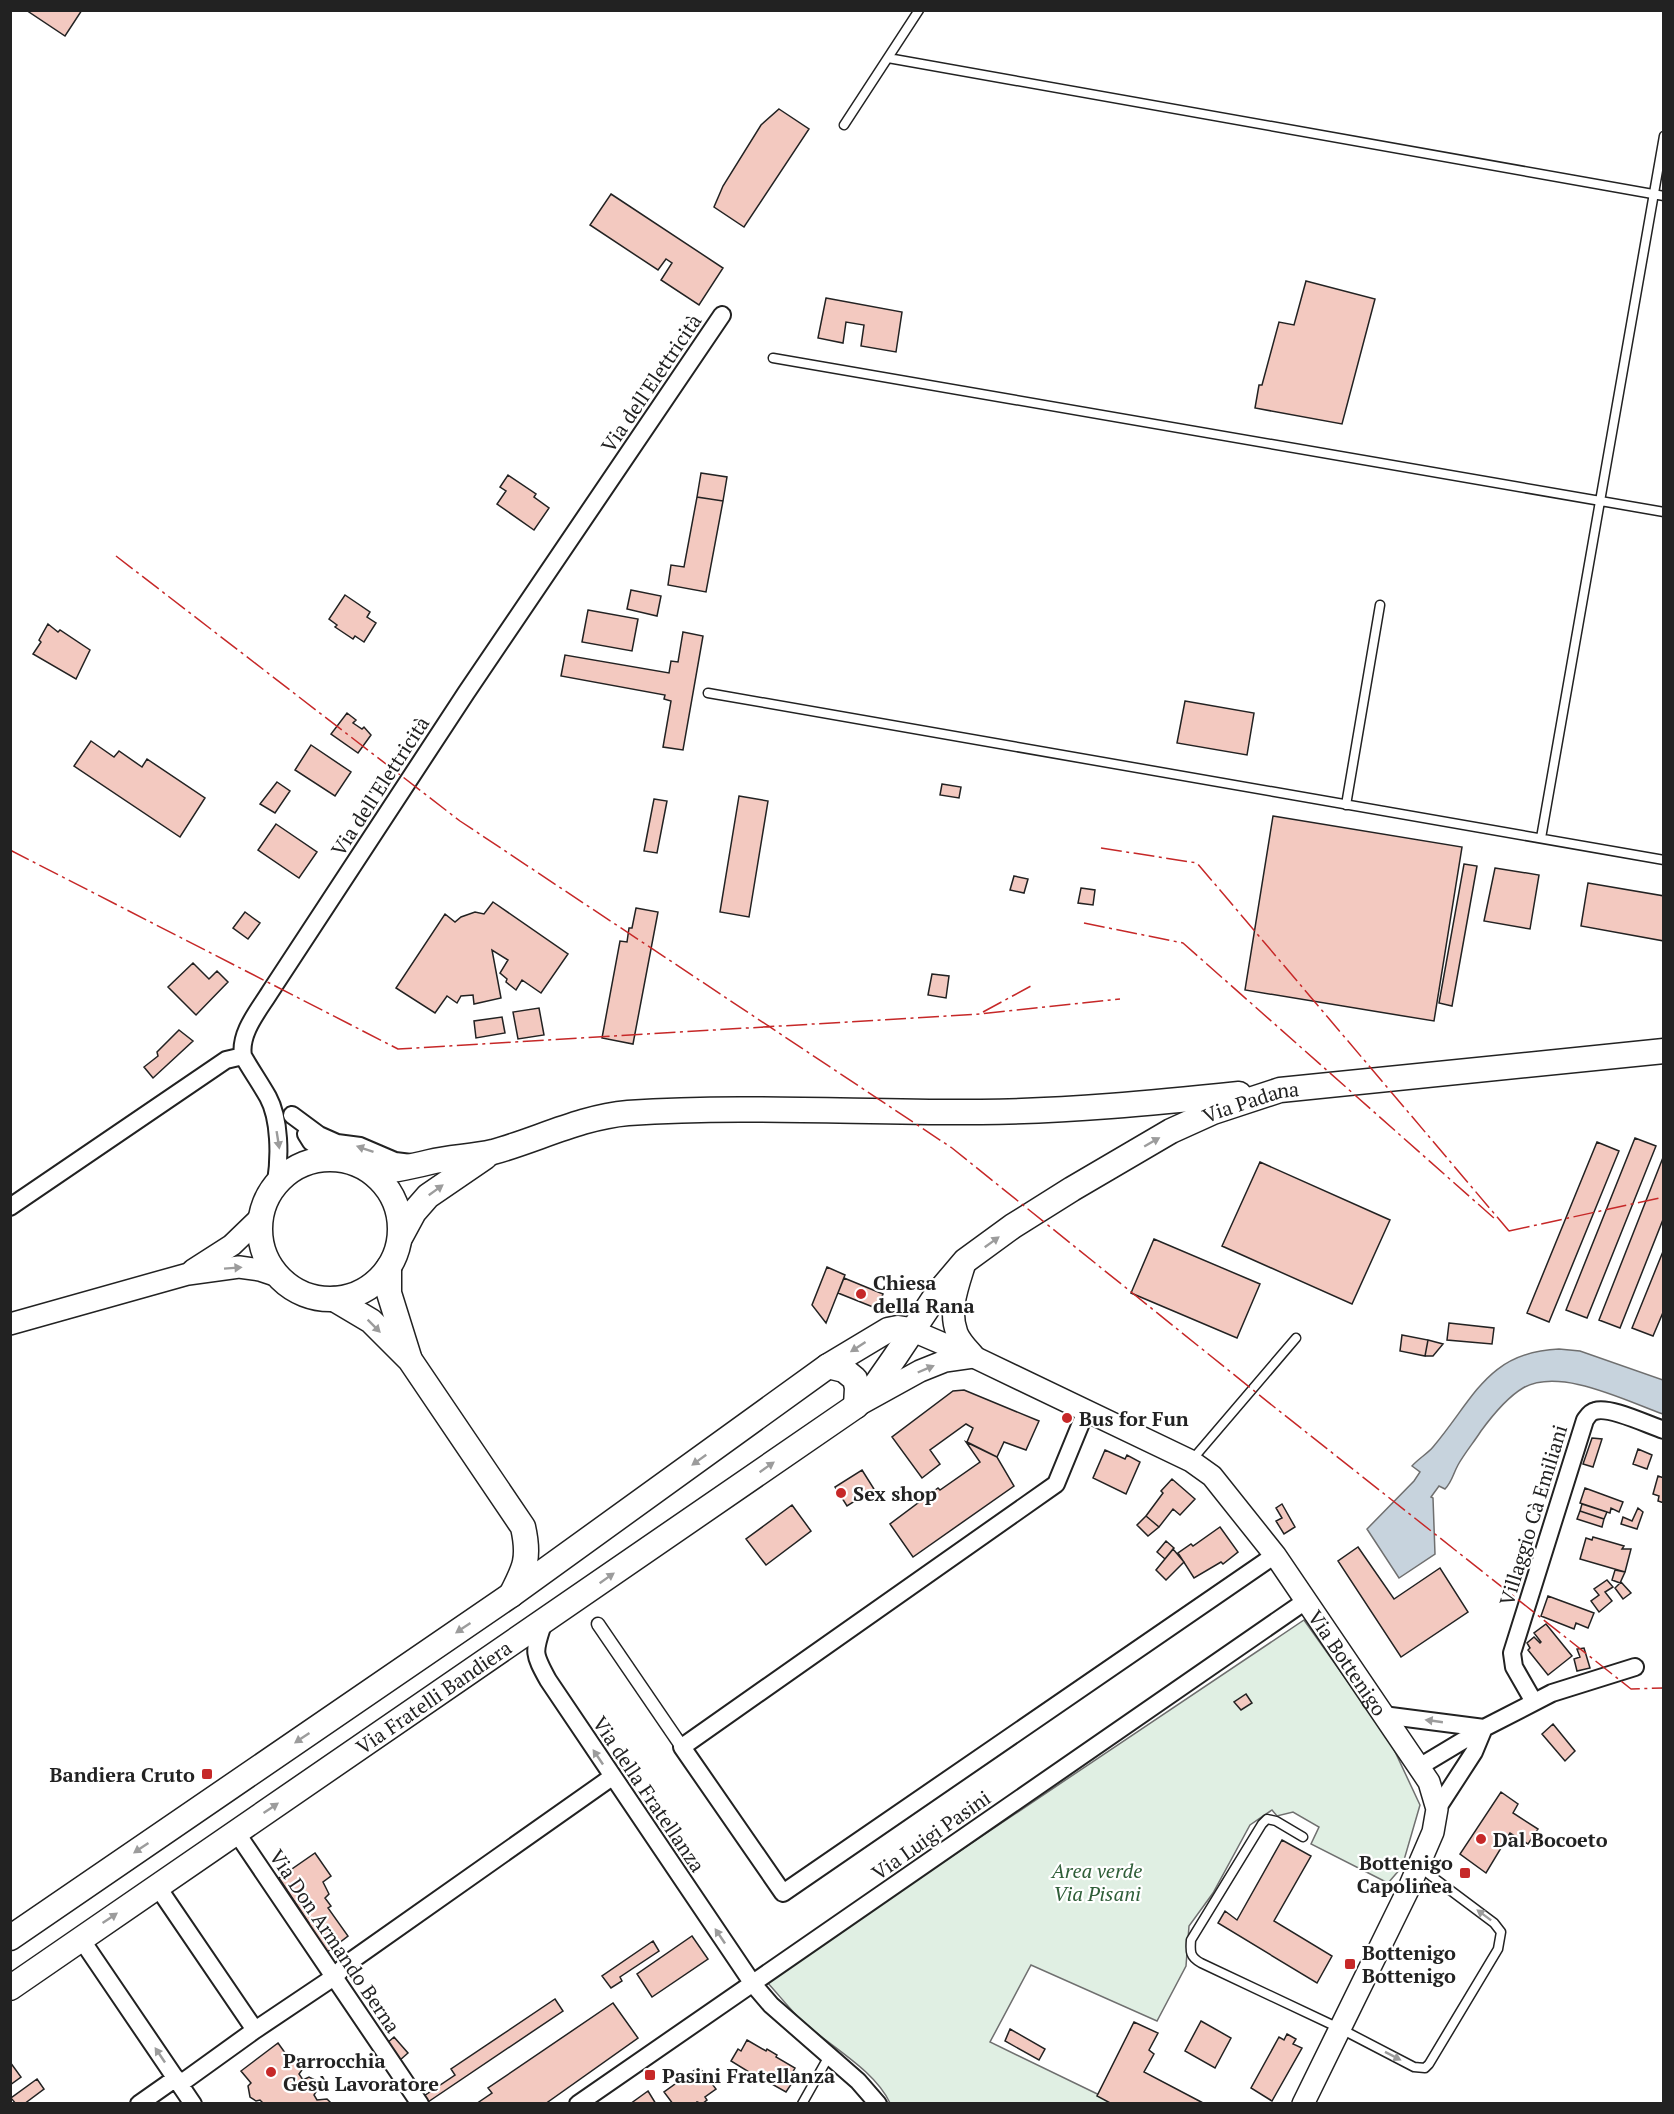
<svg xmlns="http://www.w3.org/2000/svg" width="1674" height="2114" viewBox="0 0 1674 2114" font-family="'PT Serif',serif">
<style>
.green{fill:#e0efe3;stroke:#6f6f6f;stroke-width:1.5}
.water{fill:#c7d3dd;stroke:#6f6f6f;stroke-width:1.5}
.building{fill:#f3c9c0;stroke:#222;stroke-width:1.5}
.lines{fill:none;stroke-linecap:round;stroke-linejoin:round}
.service-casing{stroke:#222;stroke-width:11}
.pedestrian-casing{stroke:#222;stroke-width:15}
.minor-casing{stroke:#222;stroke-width:20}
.tertiary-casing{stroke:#222;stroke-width:24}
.secondary-casing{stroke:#222;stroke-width:27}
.service{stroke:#fff;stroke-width:8}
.pedestrian{stroke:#fff;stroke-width:12}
.minor{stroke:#fff;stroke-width:16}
.tertiary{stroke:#fff;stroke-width:21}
.secondary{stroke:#fff;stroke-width:24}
.power{stroke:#c62828;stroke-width:1.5;stroke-dasharray:21 4.5 3 4.5;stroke-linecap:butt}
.oneway{fill:#9c9c9c}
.poi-dot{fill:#c62828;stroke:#fff;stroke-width:2}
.labels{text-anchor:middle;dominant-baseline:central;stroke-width:4.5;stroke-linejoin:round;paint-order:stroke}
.street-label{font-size:20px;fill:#222;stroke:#fff}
.poi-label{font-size:20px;font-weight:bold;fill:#222;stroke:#fff;text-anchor:start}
.park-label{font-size:20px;font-style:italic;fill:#2f5e38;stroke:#fff}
</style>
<rect width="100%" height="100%" fill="#fff"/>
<path class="green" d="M 1304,1620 L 1390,1741 L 1420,1805 L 1402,1867 L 1388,1883 L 1311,1844 L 1319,1827 L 1293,1812 L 1277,1816 L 1272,1810 L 1250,1825 L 1213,1893 L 1189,1926 L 1186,1966 L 1157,2021 L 1031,1965 L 990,2042 L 1116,2103 L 890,2103 C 874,2069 829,2046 801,2020 C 789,2008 778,1994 766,1981 Z"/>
<path class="water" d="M 1559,1349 L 1580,1351 L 1663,1380 L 1663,1414 C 1626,1401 1560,1367 1523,1388 C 1506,1398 1492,1416 1481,1431 C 1474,1442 1464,1454 1458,1465 C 1453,1474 1452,1482 1445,1489 L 1439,1486 L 1431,1497 L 1433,1498 L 1435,1554 L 1399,1578 L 1367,1529 L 1414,1481 L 1420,1472 L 1412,1466 C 1418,1459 1427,1454 1433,1447 C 1474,1399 1487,1352 1559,1349 Z"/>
<path class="building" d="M 26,10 L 82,10 L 65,36 Z
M 779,109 L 809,129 L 744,227 L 714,207 L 723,186 L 761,125 Z
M 611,194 L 723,268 L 699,305 L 661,280 L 672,263 L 666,259 L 658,270 L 590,225 Z
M 1306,281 L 1375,299 L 1342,424 L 1255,408 L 1259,385 L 1262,385 L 1279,322 L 1294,325 Z
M 826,298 L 902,312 L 896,352 L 861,346 L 864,325 L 846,322 L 843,343 L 818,338 Z
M 701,473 L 727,477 L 723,501 L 697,497 Z
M 508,475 L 536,494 L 534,497 L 549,508 L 534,530 L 497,504 L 506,491 L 500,487 Z
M 697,497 L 723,501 L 706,592 L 668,585 L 671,565 L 684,567 Z
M 631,590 L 661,596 L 657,616 L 627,609 Z
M 345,595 L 370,612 L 367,617 L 376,623 L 364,642 L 355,636 L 353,639 L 335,627 L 337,625 L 329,619 Z
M 588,610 L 638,619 L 632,651 L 582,642 Z
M 48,624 L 58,632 L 60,630 L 90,650 L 76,679 L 33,654 L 41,642 L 39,640 Z
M 683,632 L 703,636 L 683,750 L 663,747 L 671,701 L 664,699 L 665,695 L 561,676 L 565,655 L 669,673 L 671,661 L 678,662 Z
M 1185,701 L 1254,713 L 1247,755 L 1177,743 Z
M 347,713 L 356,720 L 353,723 L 362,729 L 364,727 L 371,735 L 358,753 L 331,734 Z
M 91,741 L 114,757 L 119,751 L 142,767 L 147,759 L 205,798 L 180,837 L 74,766 Z
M 311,745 L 351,772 L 335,796 L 295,770 Z
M 277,782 L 290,791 L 275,813 L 260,804 Z
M 942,784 L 961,787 L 959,798 L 940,795 Z
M 739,796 L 768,801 L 749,917 L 720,912 Z
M 654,799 L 667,801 L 657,853 L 644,851 Z
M 1273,816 L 1462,847 L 1434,1021 L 1245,990 Z
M 276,824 L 317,852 L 299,878 L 258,850 Z
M 1464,864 L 1477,866 L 1452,1006 L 1439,1003 Z
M 1495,868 L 1539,875 L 1530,929 L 1484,921 Z
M 1014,876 L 1028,879 L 1024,893 L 1010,890 Z
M 1588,883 L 1664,896 L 1664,941 L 1581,926 Z
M 1081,888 L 1095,890 L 1093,905 L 1078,903 Z
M 493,902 L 568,954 L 541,993 L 522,980 L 516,990 L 506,982 L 507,979 L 500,973 L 508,960 L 492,950 L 501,998 L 474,1004 L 473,995 L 461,996 L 457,1003 L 447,996 L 435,1013 L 396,988 L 445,914 L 455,922 L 461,917 L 475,912 L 484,914 Z
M 636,908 L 658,912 L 633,1044 L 602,1038 L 620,941 L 627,942 L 629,928 L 632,928 Z
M 245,912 L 260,923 L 248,939 L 233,928 Z
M 193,963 L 209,979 L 217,971 L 228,982 L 196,1015 L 168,987 Z
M 932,974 L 949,976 L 946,998 L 928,995 Z
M 539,1008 L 544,1035 L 518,1039 L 513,1012 Z
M 502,1017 L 505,1033 L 476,1038 L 474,1021 Z
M 179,1030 L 193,1041 L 153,1078 L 144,1067 L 158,1056 L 157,1052 Z
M 1635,1138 L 1656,1146 L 1587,1318 L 1566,1310 Z
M 1597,1142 L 1619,1151 L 1549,1322 L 1527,1313 Z
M 1664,1155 L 1664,1217 L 1620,1328 L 1599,1320 Z
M 1260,1162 L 1390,1220 L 1352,1304 L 1222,1246 Z
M 1154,1239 L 1260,1284 L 1237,1338 L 1131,1293 Z
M 1664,1249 L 1664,1310 L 1653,1336 L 1632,1328 Z
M 827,1267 L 845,1275 L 826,1323 L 812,1305 Z
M 844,1278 L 883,1294 L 878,1309 L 838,1293 Z
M 1449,1323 L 1494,1328 L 1492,1344 L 1447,1340 Z
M 1402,1335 L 1428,1340 L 1425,1356 L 1400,1351 Z
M 1428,1340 L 1443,1344 L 1433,1356 L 1425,1356 Z
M 964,1390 L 1039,1421 L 1026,1450 L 1004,1442 L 997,1457 L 967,1442 L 973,1428 L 966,1424 L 930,1450 L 940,1464 L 922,1478 L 892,1437 L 953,1391 Z
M 1592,1438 L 1602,1439 L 1593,1467 L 1583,1464 Z
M 966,1442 L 997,1457 L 1014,1486 L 913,1557 L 890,1524 L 938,1488 L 940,1490 L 980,1462 Z
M 1638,1449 L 1652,1455 L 1647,1469 L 1633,1464 Z
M 1105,1450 L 1125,1459 L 1127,1455 L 1140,1462 L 1126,1494 L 1093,1478 Z
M 862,1470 L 874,1489 L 847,1506 L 835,1487 Z
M 1658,1476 L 1664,1478 L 1664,1503 L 1658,1501 L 1659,1496 L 1653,1494 Z
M 1172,1479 L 1195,1499 L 1180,1515 L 1173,1509 L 1159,1527 L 1146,1516 L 1163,1493 L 1161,1491 Z
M 1585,1488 L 1623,1502 L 1619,1512 L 1611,1508 L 1610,1513 L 1580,1503 Z
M 1282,1504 L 1295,1527 L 1284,1534 L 1276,1521 L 1282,1518 L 1276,1508 Z
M 1582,1504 L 1607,1512 L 1604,1519 L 1580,1511 Z
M 792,1505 L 811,1531 L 766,1565 L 746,1539 Z
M 1638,1508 L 1643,1512 L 1637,1529 L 1621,1524 L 1623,1517 L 1632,1521 Z
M 1580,1511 L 1604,1519 L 1602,1527 L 1577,1519 Z
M 1146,1516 L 1159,1527 L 1148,1536 L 1137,1525 Z
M 1220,1527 L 1238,1552 L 1223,1564 L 1221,1562 L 1194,1578 L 1178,1553 L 1191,1544 L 1193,1546 Z
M 1593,1537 L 1624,1546 L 1622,1549 L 1631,1549 L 1625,1572 L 1580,1559 L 1586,1538 L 1592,1540 Z
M 1166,1541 L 1174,1548 L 1165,1559 L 1157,1552 Z
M 1358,1547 L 1394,1599 L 1440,1568 L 1468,1612 L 1401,1657 L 1338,1561 Z
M 1173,1549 L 1184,1562 L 1166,1580 L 1156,1570 Z
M 1615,1570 L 1625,1572 L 1620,1583 L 1612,1580 Z
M 1607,1580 L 1613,1587 L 1605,1592 L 1612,1601 L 1599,1612 L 1591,1601 L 1599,1595 L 1594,1589 Z
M 1621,1582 L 1631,1593 L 1623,1599 L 1615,1588 Z
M 1548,1596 L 1594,1613 L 1588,1628 L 1576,1623 L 1574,1629 L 1541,1616 Z
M 1546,1624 L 1572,1656 L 1548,1675 L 1528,1650 L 1530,1648 L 1527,1643 L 1534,1637 L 1540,1643 L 1541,1642 L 1534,1633 Z
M 1584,1648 L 1590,1668 L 1577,1671 L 1574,1659 L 1580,1657 L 1577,1649 Z
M 1246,1694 L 1252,1703 L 1241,1710 L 1234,1702 Z
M 1553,1724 L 1575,1751 L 1565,1761 L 1542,1734 Z
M 1501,1792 L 1518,1804 L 1513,1813 L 1538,1829 L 1528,1844 L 1510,1833 L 1486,1873 L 1460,1854 Z
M 1282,1840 L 1311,1856 L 1274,1921 L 1332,1956 L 1317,1983 L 1218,1923 L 1225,1911 L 1237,1920 Z
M 315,1853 L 331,1876 L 323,1882 L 329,1894 L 325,1898 L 331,1906 L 328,1908 L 348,1936 L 326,1953 L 306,1924 L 309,1923 L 279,1878 Z
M 692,1936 L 708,1959 L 652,1997 L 637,1974 Z
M 653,1941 L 659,1951 L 620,1977 L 622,1981 L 611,1988 L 602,1976 Z
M 555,1999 L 563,2011 L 425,2104 L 421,2098 L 455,2075 L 451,2069 Z
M 613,2003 L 638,2038 L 545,2104 L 476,2104 L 492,2093 L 488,2088 Z
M 1201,2021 L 1231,2038 L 1215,2068 L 1185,2051 Z
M 1134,2022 L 1158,2033 L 1149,2050 L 1154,2054 L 1144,2072 L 1205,2104 L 1112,2104 L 1097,2096 Z
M 1010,2029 L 1045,2049 L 1039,2060 L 1005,2041 Z
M 1287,2034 L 1296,2039 L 1293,2044 L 1302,2048 L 1272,2101 L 1251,2088 L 1279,2037 L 1284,2040 Z
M 394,2037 L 408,2053 L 399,2061 L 386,2044 Z
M 747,2040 L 766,2051 L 767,2049 L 777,2055 L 776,2057 L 795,2068 L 790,2077 L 794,2080 L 786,2092 L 763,2079 L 762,2082 L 753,2077 L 754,2075 L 731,2061 L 738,2049 L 741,2051 Z
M 278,2043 L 288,2057 L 298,2057 L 303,2061 L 304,2067 L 299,2074 L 303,2080 L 309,2077 L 317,2081 L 319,2087 L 314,2095 L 317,2100 L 327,2099 L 332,2104 L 264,2104 L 260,2100 L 256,2101 L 250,2097 L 248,2086 L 251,2083 L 241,2071 Z
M 10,2062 L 21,2077 L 10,2085 Z
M 699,2067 L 716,2089 L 705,2097 L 707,2100 L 702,2104 L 697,2102 L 695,2104 L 673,2104 L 664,2092 Z
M 37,2079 L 44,2089 L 24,2104 L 16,2104 L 11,2098 Z
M 648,2091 L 656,2104 L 630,2104 Z"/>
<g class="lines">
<defs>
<path id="service" d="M 888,58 L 1664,196
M 844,125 L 919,10
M 773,358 L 1664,512
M 708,693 L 1664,860
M 1346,805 L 1380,605
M 1541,838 L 1664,136
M 1191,1461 L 1296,1338
M 1303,1837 L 1276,1821 L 1267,1819 L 1262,1824 L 1191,1940 C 1190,1952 1190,1957 1201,1963 L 1341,2029 L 1414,2067 L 1425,2068 L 1429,2064 L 1498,1949 L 1501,1932 L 1494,1923 L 1418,1866
M 802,2104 L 829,2056"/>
<path id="pedestrian" d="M 598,1624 L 682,1747"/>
<path id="minor" d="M 292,1115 L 319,1135 L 337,1143 L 360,1146 L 395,1161 L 411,1163
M 306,1134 L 311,1142 L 334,1158
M 276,1182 C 280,1157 280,1119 268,1097 C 260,1083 251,1070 243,1056 C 239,1033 259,1010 270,992 L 466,693 L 722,315
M 10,1207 L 226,1060 L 243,1056
M 1086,1411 L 1056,1484 L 682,1747 L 783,1893 L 1275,1555
M 544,1621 C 534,1652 532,1651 548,1680 L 753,1984 L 771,2005 L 858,2081 L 878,2104
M 1534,1702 L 1514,1667 L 1512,1653 L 1585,1420 C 1588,1416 1590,1412 1595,1411 C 1610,1406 1648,1425 1664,1430
M 1383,1715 L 1484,1728
M 1419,1767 L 1484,1728 L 1552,1693 L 1635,1667
M 1437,1809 L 1474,1752 L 1484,1728
M 236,1832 L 420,2104
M 157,1886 L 255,2030 L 180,2084
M 81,1939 L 193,2104
M 255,2030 L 334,1977 L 348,1963 L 612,1777
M 139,2104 L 176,2078
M 578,2104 L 1307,1600"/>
<g id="tertiary">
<path d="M 965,1263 C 958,1286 948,1310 957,1333 C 960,1341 968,1349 974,1356"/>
<path d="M 193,1270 L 232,1245 L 260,1218"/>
<path d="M 10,1324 L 188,1274 L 239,1267 L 260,1270 L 278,1276"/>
<path id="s1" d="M 911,1330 L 974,1357 L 1191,1461 L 1212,1476 L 1275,1555 L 1429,1782 L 1437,1809 L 1433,1832 L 1408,1890 L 1303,2104"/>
<path d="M 862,1403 L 920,1371 L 945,1361 L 973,1357"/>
</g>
<g id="secondary">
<circle cx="330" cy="1229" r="70"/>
<path d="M 372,1172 C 392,1171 410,1167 430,1162 C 450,1157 472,1157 493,1152 C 537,1140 581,1117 628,1113 C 745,1105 863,1113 981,1112 C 1068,1111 1153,1103 1239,1094"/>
<path d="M 401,1236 L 414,1212 L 428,1196 L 485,1157"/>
<path d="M 389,1267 L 389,1293 L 409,1357"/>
<path d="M 334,1299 L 371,1321 L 410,1360 L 523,1527 C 530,1558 525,1568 511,1595"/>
<path d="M 828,1366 L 844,1370 L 855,1379 L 857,1388 L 856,1406"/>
<path d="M 10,1938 L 511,1595 L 828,1366 L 888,1330 L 898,1328 L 911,1330"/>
<path id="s2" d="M 10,1988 L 856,1406 L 872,1390 L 895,1357 L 937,1294 L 965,1261 L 1013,1226 L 1072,1189 L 1171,1131 L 1213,1112 L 1280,1090 L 1664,1051"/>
</g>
</defs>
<use href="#service" class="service-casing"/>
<use href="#pedestrian" class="pedestrian-casing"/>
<use href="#minor" class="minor-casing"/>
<use href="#tertiary" class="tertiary-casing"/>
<use href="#secondary" class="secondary-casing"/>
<use href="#service" class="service"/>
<use href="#pedestrian" class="pedestrian"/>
<use href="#minor" class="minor"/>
<use href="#tertiary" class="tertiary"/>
<use href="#secondary" class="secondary"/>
<path class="power" d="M 116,556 L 460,821 L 952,1148 L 1273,1406 L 1631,1689 L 1664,1688
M 1101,848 L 1197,863 L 1509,1231
M 10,850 L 398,1049 L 980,1014 L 1120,999
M 1084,923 L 1183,943 L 1495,1219
M 983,1012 L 1031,986
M 1509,1231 L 1664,1197"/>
</g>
<defs><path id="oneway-solid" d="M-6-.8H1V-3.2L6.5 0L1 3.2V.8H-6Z" transform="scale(1.5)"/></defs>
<g class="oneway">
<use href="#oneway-solid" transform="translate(278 1140) rotate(81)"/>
<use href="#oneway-solid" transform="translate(1152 1142) rotate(-30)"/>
<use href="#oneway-solid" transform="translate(365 1149) rotate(-161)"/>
<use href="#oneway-solid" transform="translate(436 1190) rotate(-36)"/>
<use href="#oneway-solid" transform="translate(992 1242) rotate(-36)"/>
<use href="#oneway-solid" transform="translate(233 1268) rotate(-4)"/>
<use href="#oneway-solid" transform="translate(374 1326) rotate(45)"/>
<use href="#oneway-solid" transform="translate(858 1347) rotate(147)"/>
<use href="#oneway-solid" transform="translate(926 1369) rotate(-23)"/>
<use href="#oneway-solid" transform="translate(699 1460) rotate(144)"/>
<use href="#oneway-solid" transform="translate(767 1467) rotate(-35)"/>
<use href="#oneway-solid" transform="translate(607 1578) rotate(-35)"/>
<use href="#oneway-solid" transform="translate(463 1628) rotate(146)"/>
<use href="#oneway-solid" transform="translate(1434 1721) rotate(-172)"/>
<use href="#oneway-solid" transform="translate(302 1738) rotate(146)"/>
<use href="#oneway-solid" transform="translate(598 1757) rotate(-124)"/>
<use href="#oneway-solid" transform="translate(271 1808) rotate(-34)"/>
<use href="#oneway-solid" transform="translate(141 1848) rotate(146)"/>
<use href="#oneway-solid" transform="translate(1484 1915) rotate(-143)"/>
<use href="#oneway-solid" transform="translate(110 1918) rotate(-34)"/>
<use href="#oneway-solid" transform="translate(720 1936) rotate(-124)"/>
<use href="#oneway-solid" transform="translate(160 2055) rotate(-124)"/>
<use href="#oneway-solid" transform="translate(1393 2056) rotate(27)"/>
</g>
<g class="poi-dot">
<circle cx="861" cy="1294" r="6"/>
<circle cx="1067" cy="1418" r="6"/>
<circle cx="841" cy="1493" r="6"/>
<rect x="201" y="1768" width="12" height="12" rx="3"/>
<circle cx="1481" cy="1839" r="6"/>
<rect x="1459" y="1867" width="12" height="12" rx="3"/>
<rect x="1344" y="1958" width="12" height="12" rx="3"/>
<circle cx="271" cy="2072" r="6"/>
<rect x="644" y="2069" width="12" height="12" rx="3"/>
</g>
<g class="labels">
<g class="street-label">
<text transform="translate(651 383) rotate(-56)">Via dell'Elettricità</text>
<text transform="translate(380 786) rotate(-57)">Via dell'Elettricità</text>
<text stroke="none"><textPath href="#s2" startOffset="1538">Via Padana</textPath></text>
<text transform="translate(1533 1515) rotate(-73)">Villaggio Cà Emiliani</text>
<text stroke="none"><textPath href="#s1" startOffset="566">Via Bottenigo</textPath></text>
<text stroke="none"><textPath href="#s2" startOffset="514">Via Fratelli Bandiera</textPath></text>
<text transform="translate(649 1794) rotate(56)">Via della Fratellanza</text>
<text transform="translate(931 1835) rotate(-35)">Via Luigi Pasini</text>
<text transform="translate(335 1941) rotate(56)">Via Don Armando Berna</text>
</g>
<g class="poi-label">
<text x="873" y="1282">Chiesa<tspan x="873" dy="23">della Rana</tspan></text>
<text x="1079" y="1418">Bus for Fun</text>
<text x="853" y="1493">Sex shop</text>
<text x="195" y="1774" text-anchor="end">Bandiera Cruto</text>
<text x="1493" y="1839">Dal Bocoeto</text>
<text x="1453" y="1862" text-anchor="end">Bottenigo<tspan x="1453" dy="23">Capolinea</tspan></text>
<text x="1362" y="1952">Bottenigo<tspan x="1362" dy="23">Bottenigo</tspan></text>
<text x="283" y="2060">Parrocchia<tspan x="283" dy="23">Gesù Lavoratore</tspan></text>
<text x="662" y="2075">Pasini Fratellanza</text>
</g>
<g class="park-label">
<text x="1097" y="1870">Area verde<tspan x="1097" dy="23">Via Pisani</tspan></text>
</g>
</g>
<rect width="1674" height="2114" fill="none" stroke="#222222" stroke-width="24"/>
</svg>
